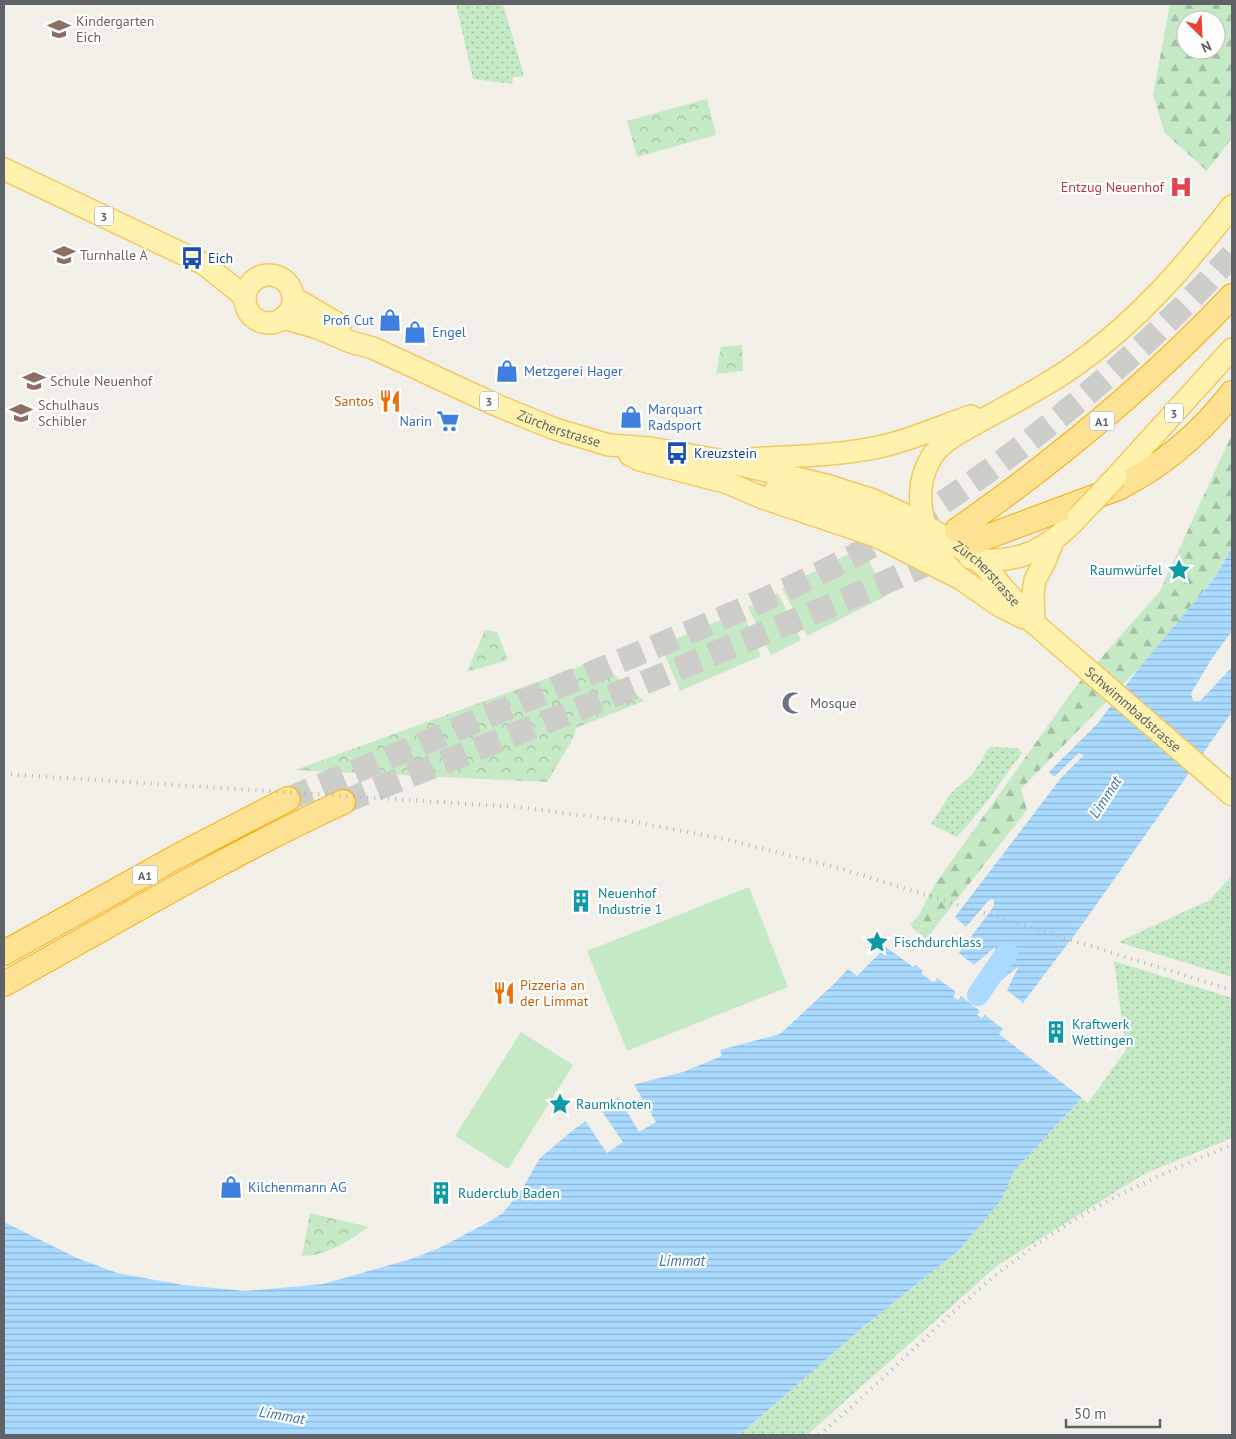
<svg xmlns="http://www.w3.org/2000/svg" width="1236" height="1439" viewBox="0 0 1236 1439" font-family="'PT Sans',sans-serif">
<style>
.grass{fill:url(#grass-dots)}
.forest{fill:url(#forest-firs);fill-rule:evenodd}
.park{fill:url(#park-crowns)}
.pitch{fill:#c5e8c5}
.water{fill:url(#water-rules)}
.pier{fill:#f1efe8}
.lines{fill:none;stroke-linecap:round;stroke-linejoin:round}
.river{stroke:#aadaff;stroke-width:22}
.highway-tunnel{stroke:#ccccc8;stroke-width:24;stroke-dasharray:24 12;stroke-linecap:butt}
.major-casing{stroke:#f2c960;stroke-width:24}
.highway-casing{stroke:#f9ab00;stroke-width:26}
.major{stroke:#fff2af;stroke-width:21}
.highway{stroke:#fde293;stroke-width:24}
.rail{stroke:#b6b7b8;stroke-width:4;stroke-dasharray:1 6;stroke-linecap:butt}
.major-bridge-casing{stroke:#f2c960;stroke-width:24;stroke-linecap:butt}
.major-bridge{stroke:#fff2af;stroke-width:21}
.labels{text-anchor:middle;dominant-baseline:central;stroke-width:4.5;stroke-linejoin:round;paint-order:stroke}
.shield{fill:#fff;stroke:#8f9295;stroke-width:1}
.shield-label{font-size:12px;font-weight:bold;fill:#5f6368}
.education-label{font-size:14px;fill:#785e54;stroke:#fff;text-anchor:start}
.health-label{font-size:14px;fill:#be3a42;stroke:#fff;text-anchor:end}
.transit-label{font-size:14px;fill:#164399;stroke:#fff;text-anchor:start}
.shop-label{font-size:14px;fill:#366cbe;stroke:#fff;text-anchor:start}
.food-label{font-size:14px;fill:#c56008;stroke:#fff;text-anchor:end}
.street-label{font-size:14px;fill:#5f6368;stroke:#fff}
.culture-label{font-size:14px;fill:#0d838f;stroke:#fff;text-anchor:start}
.worship-label{font-size:14px;fill:#5b616d;stroke:#fff;text-anchor:start}
.water-label{font-size:15px;font-style:italic;fill:#4174aa;stroke:#fff}
</style>
<defs>
<pattern id="grass-dots" width="8" height="8" patternUnits="userSpaceOnUse" patternTransform="scale(1.25)"><rect width="8" height="8" fill="#c5e8c5"/><path d="M2 2h.1M6 6h.1" fill="none" stroke="#a3c0a4" stroke-width="1.8" stroke-linecap="round"/></pattern>
<pattern id="forest-firs" width="22" height="20" patternUnits="userSpaceOnUse" patternTransform="scale(1.25)"><rect width="22" height="20" fill="#c5e8c5"/><path d="M5 1l3.5 6h-7zM16 11l3.5 6h-7z" fill="#a3c0a4"/></pattern>
<pattern id="park-crowns" width="20" height="18" patternUnits="userSpaceOnUse" patternTransform="scale(1.25)"><rect width="20" height="18" fill="#c5e8c5"/><path d="M2 6a3 3 0 1 1 6 0M12 15a3 3 0 1 1 6 0" fill="none" stroke="#a3c0a4"/></pattern>
<pattern id="water-rules" width="6" height="5" patternUnits="userSpaceOnUse" patternTransform="scale(1.25)"><rect width="6" height="5" fill="#aadaff"/><path d="M0 2.5h6" fill="none" stroke="#8eb4d2"/></pattern>
</defs>
<rect width="100%" height="100%" fill="#f1efe8"/>
<path class="grass" d="M 456,4 L 503,4 L 524,76 L 513,77 L 512,84 L 473,79 Z
M 990,747 L 1018,748 L 1022,753 C 1000,781 982,813 956,837 L 931,824 L 951,793 L 972,775 L 983,758 L 986,751 Z
M 1232,875 L 1232,977 L 1118,942 L 1210,900 Z
M 1114,961 L 1232,998 L 1232,1138 L 1146,1173 L 998,1265 L 807,1435 L 734,1435 L 745,1430 L 862,1328 L 959,1250 L 1002,1199 L 1014,1171 L 1082,1098 L 1088,1103 L 1126,1050 Z"/>
<path class="forest" d="M 1170,4 L 1232,4 L 1232,138 L 1207,171 L 1165,133 L 1153,95 ZM 1186,20 L 1216,20 L 1216,50 L 1186,50 Z
M 1232,434 L 1232,547 L 1216,576 L 1139,668 L 1021,789 L 1027,810 L 926,939 L 910,925 L 919,915 L 935,884 L 1077,685 L 1160,591 Z"/>
<path class="park" d="M 707,99 L 716,135 L 637,157 L 627,121 Z
M 742,345 L 743,371 L 716,374 L 721,347 Z
M 485,630 L 497,632 L 508,660 L 467,672 Z
M 597,660 L 644,701 L 576,728 L 572,740 L 547,782 L 295,770 Z
M 310,1213 L 369,1227 C 349,1240 327,1256 302,1256 Z"/>
<path class="pitch" d="M 862,547 L 886,596 L 807,636 L 782,588 Z
M 778,593 L 801,640 L 771,655 L 748,607 Z
M 742,611 L 761,656 L 680,691 L 661,645 Z
M 749,887 L 788,987 L 627,1051 L 587,951 Z
M 521,1032 L 573,1065 L 508,1169 L 455,1136 Z"/>
<path class="water" d="M 1232,547 L 1232,631 L 1213,657 L 1191,693 L 1193,701 L 1200,701 L 1232,667 L 1232,712 L 1084,922 L 1023,1003 L 1007,990 L 1019,966 L 998,983 L 983,972 L 995,951 L 995,947 L 974,965 L 959,953 L 994,906 L 994,900 L 992,899 L 988,901 L 966,927 L 955,917 L 1061,778 L 1084,755 L 1079,753 L 1054,777 L 1049,772 L 1098,723 L 1139,668 L 1216,576 Z
M 886,947 L 913,967 L 916,965 L 923,971 L 921,973 L 932,982 L 936,981 L 937,978 L 956,992 L 953,997 L 958,1000 L 961,996 L 980,1011 L 977,1015 L 982,1018 L 985,1015 L 1003,1029 L 999,1034 L 1082,1098 L 1014,1171 L 1002,1199 L 959,1250 L 862,1328 L 745,1430 L 734,1435 L 4,1435 L 4,1222 L 77,1258 L 117,1273 L 183,1285 L 245,1291 L 323,1284 L 411,1259 L 437,1249 L 487,1223 L 503,1213 L 522,1189 L 540,1158 L 572,1131 L 636,1084 L 683,1072 L 722,1056 L 720,1050 L 780,1034 L 835,983 L 848,969 L 857,976 Z"/>
<path class="pier" d="M 633,1083 L 656,1122 L 639,1132 L 617,1095 Z
M 599,1107 L 623,1142 L 607,1153 L 584,1119 Z"/>
<g class="lines">
<path class="river" d="M 978,995 L 1007,952"/>
<path class="highway-tunnel" d="M 288,799 C 388,758 489,716 589,674 C 680,636 771,600 857,554 C 929,515 996,468 1059,417 C 1121,367 1179,314 1232,255
M 343,802 L 624,691 L 868,590 L 947,555"/>
<defs>
<g id="major">
<path d="M 4,169 L 204,264 L 239,292 L 245,298"/>
<circle cx="269" cy="299" r="24"/>
<path d="M 294,298 L 340,325"/>
<path id="s1" d="M 283,318 L 318,328 L 351,342 L 373,348 L 496,405 L 555,429 L 609,445 L 650,448 L 724,461 L 826,485 L 873,500 L 914,519 L 954,543 L 976,559 L 986,568 L 1034,623 L 1232,795"/>
<path d="M 630,455 L 640,460 L 728,483 L 763,498 L 876,536 L 961,579 L 1000,606 L 1024,618"/>
<path d="M 749,459 C 794,456 839,456 883,446 C 913,439 942,426 971,416"/>
<path d="M 1116,477 L 1232,349"/>
<path d="M 775,490 C 835,502 884,520 938,548"/>
<path d="M 970,558 C 1015,566 1048,550 1078,517"/>
<path d="M 961,579 C 928,551 907,499 931,458 C 941,440 965,430 982,420 C 1014,402 1047,386 1077,364 C 1140,319 1185,266 1232,206"/>
<path d="M 1034,623 L 1033,594 L 1035,580 L 1045,561 L 1053,541"/>
</g>
<path id="highway" d="M 957,530 C 1057,460 1148,385 1232,296
M 976,541 L 1118,488 C 1164,465 1201,433 1232,393
M 4,953 L 178,856 L 288,799
M 4,984 C 116,922 226,856 343,802"/>
</defs>
<use href="#major" class="major-casing"/>
<use href="#highway" class="highway-casing"/>
<use href="#major" class="major"/>
<use href="#highway" class="highway"/>
<path class="rail" d="M 4,774 L 517,807 L 641,823 L 729,840 L 839,868 L 1232,990
M 819,1435 C 891,1375 954,1304 1030,1249 C 1092,1205 1161,1173 1232,1145"/>
<defs>
<path id="major-bridge" d="M 1078,517 L 1116,477"/>
</defs>
<use href="#major-bridge" class="major-bridge-casing"/>
<use href="#major-bridge" class="major-bridge"/>
</g>
<defs>
<symbol id="school-bare" viewBox="-9 -9 18 18"><path d="M0-5L7-2L0 1L-7-2ZM-4 1L0 2.5L4 1V4Q0 6-4 4Z" fill="#8d6e63" stroke="#fff" stroke-width="2.5" paint-order="stroke"/></symbol>
<symbol id="hospital-bare" viewBox="-9 -9 18 18"><path d="M-5-5h3v3.5h4V-5h3V5h-3V1.5h-4V5h-3Z" fill="#e0444e" stroke="#fff" stroke-width="2.5" paint-order="stroke"/></symbol>
<symbol id="bus-bare" viewBox="-9 -9 18 18"><path d="M-5-6H5V4H4V6H2V4H-2V6H-4V4H-5ZM-3.5-4V0h7V-4ZM-3.5 1.2v1.5H-2V1.2ZM2 1.2v1.5H3.5V1.2Z" fill="#1a4fb4" stroke="#fff" stroke-width="2.5" paint-order="stroke"/></symbol>
<symbol id="shop-bare" viewBox="-9 -9 18 18"><path d="M-5-2.5h2.3a2.7 3.5 0 0 1 5.4 0H5L5.5 6h-11ZM-1.5-2.5h3a1.5 2.3 0 0 0-3 0Z" fill="#3f7fe0" stroke="#fff" stroke-width="2.5" paint-order="stroke"/></symbol>
<symbol id="restaurant-bare" viewBox="-9 -9 18 18"><path d="M-5-6h1v4h1v-4h1v4h1v-4h1v5L-1.5 .5V6h-2V.5L-5-1ZM5-6V6H3V1.5H1.5Q1.5-4 5-6Z" fill="#e8710a" stroke="#fff" stroke-width="2.5" paint-order="stroke"/></symbol>
<symbol id="supermarket-bare" viewBox="-9 -9 18 18"><path d="M-6-5.5h2.5l.6 2H6L4.5 2H-2.5L-4.4-4H-6ZM-1.5 3.2a1.3 1.3 0 1 0 .1 0ZM3 3.2a1.3 1.3 0 1 0 .1 0Z" fill="#3f7fe0" stroke="#fff" stroke-width="2.5" paint-order="stroke"/></symbol>
<symbol id="sight-bare" viewBox="-9 -9 18 18"><path d="M0-6L1.8-2.2L6-1.7L2.9 1.2L3.7 5.4L0 3.3L-3.7 5.4L-2.9 1.2L-6-1.7L-1.8-2.2Z" fill="#0f9aa8" stroke="#fff" stroke-width="2.5" paint-order="stroke"/></symbol>
<symbol id="mosque-bare" viewBox="-9 -9 18 18"><path d="M3.5-4.9A6 6 0 1 0 3.5 4.9A5 5 0 1 1 3.5-4.9Z" fill="#6b7280" stroke="#fff" stroke-width="2.5" paint-order="stroke"/></symbol>
<symbol id="building-bare" viewBox="-9 -9 18 18"><path d="M-4-6H4V6H1V3H-1V6H-4ZM-2.5-4.3h1.7v1.8h-1.7ZM.8-4.3h1.7v1.8H.8ZM-2.5-1h1.7V.8h-1.7ZM.8-1h1.7V.8H.8Z" fill="#0f9aa8" stroke="#fff" stroke-width="2.5" paint-order="stroke"/></symbol>
</defs>
<g fill-rule="evenodd">
<use href="#school-bare" x="43" y="13" width="32" height="32"/>
<use href="#hospital-bare" x="1165" y="171" width="32" height="32"/>
<use href="#school-bare" x="48" y="239" width="32" height="32"/>
<use href="#bus-bare" x="176" y="242" width="32" height="32"/>
<use href="#shop-bare" x="374" y="304" width="32" height="32"/>
<use href="#shop-bare" x="399" y="316" width="32" height="32"/>
<use href="#shop-bare" x="491" y="355" width="32" height="32"/>
<use href="#school-bare" x="18" y="365" width="32" height="32"/>
<use href="#restaurant-bare" x="374" y="385" width="32" height="32"/>
<use href="#school-bare" x="5" y="397" width="32" height="32"/>
<use href="#shop-bare" x="615" y="401" width="32" height="32"/>
<use href="#supermarket-bare" x="432" y="405" width="32" height="32"/>
<use href="#bus-bare" x="661" y="437" width="32" height="32"/>
<use href="#sight-bare" x="1163" y="554" width="32" height="32"/>
<use href="#mosque-bare" x="777" y="687" width="32" height="32"/>
<use href="#building-bare" x="565" y="885" width="32" height="32"/>
<use href="#sight-bare" x="861" y="926" width="32" height="32"/>
<use href="#restaurant-bare" x="488" y="977" width="32" height="32"/>
<use href="#building-bare" x="1040" y="1016" width="32" height="32"/>
<use href="#sight-bare" x="544" y="1088" width="32" height="32"/>
<use href="#shop-bare" x="215" y="1171" width="32" height="32"/>
<use href="#building-bare" x="425" y="1177" width="32" height="32"/>
</g>
<g class="labels">
<g class="shield">
<rect x="95" y="206.5" width="18" height="19" rx="4"/>
<rect x="480" y="391.5" width="18" height="19" rx="4"/>
<rect x="1165" y="403.5" width="18" height="19" rx="4"/>
<rect x="1089.5" y="411.5" width="25" height="19" rx="4"/>
<rect x="132.5" y="865.5" width="25" height="19" rx="4"/>
</g>
<g class="shield-label">
<text x="104" y="216">3</text>
<text x="489" y="401">3</text>
<text x="1174" y="413">3</text>
<text x="1102" y="421">A1</text>
<text x="145" y="875">A1</text>
</g>
<g class="education-label">
<text x="76" y="21">Kindergarten<tspan x="76" dy="16">Eich</tspan></text>
<text x="80" y="255">Turnhalle A</text>
<text x="50" y="381">Schule Neuenhof</text>
<text x="38" y="405">Schulhaus<tspan x="38" dy="16">Schibler</tspan></text>
</g>
<g class="health-label">
<text x="1164" y="187">Entzug Neuenhof</text>
</g>
<g class="transit-label">
<text x="208" y="258">Eich</text>
<text x="694" y="453">Kreuzstein</text>
</g>
<g class="shop-label">
<text x="374" y="320" text-anchor="end">Profi Cut</text>
<text x="432" y="332">Engel</text>
<text x="524" y="371">Metzgerei Hager</text>
<text x="648" y="409">Marquart<tspan x="648" dy="16">Radsport</tspan></text>
<text x="432" y="421" text-anchor="end">Narin</text>
<text x="248" y="1187">Kilchenmann AG</text>
</g>
<g class="food-label">
<text x="374" y="401">Santos</text>
<text x="520" y="985" text-anchor="start">Pizzeria an<tspan x="520" dy="16">der Limmat</tspan></text>
</g>
<g class="street-label">
<text stroke="none"><textPath href="#s1" startOffset="298">Zürcherstrasse</textPath></text>
<text stroke="none"><textPath href="#s1" startOffset="758">Zürcherstrasse</textPath></text>
<text stroke="none"><textPath href="#s1" startOffset="958">Schwimmbadstrasse</textPath></text>
</g>
<g class="culture-label">
<text x="1162" y="570" text-anchor="end">Raumwürfel</text>
<text x="598" y="893">Neuenhof<tspan x="598" dy="16">Industrie 1</tspan></text>
<text x="894" y="942">Fischdurchlass</text>
<text x="1072" y="1024">Kraftwerk<tspan x="1072" dy="16">Wettingen</tspan></text>
<text x="576" y="1104">Raumknoten</text>
<text x="458" y="1193">Ruderclub Baden</text>
</g>
<g class="worship-label">
<text x="810" y="703">Mosque</text>
</g>
<g class="water-label">
<text transform="translate(1105 797) rotate(-57)">Limmat</text>
<text x="682" y="1260">Limmat</text>
<text transform="translate(282 1415) rotate(10)">Limmat</text>
</g>
</g>
<rect width="1236" height="1439" fill="none" stroke="#5f6368" stroke-width="10"/>
<g transform="translate(1201 35) rotate(156)"><circle r="24" fill="#ffffff" stroke="#bfc1c3"/>
<path d="M0-4L9 19L0 12L-9 19Z" fill="#ea4335"/>
<text y="-8" font-size="14" font-weight="bold" text-anchor="middle" fill="#5f6368">N</text>
</g>
<path d="M1066 1419v8h94v-8" fill="none" stroke="#5f6368" stroke-width="2.5"/>
<text x="1074" y="1419" font-size="15" fill="#5f6368" stroke="#ffffff" stroke-width="4" paint-order="stroke">50 m</text>
</svg>
